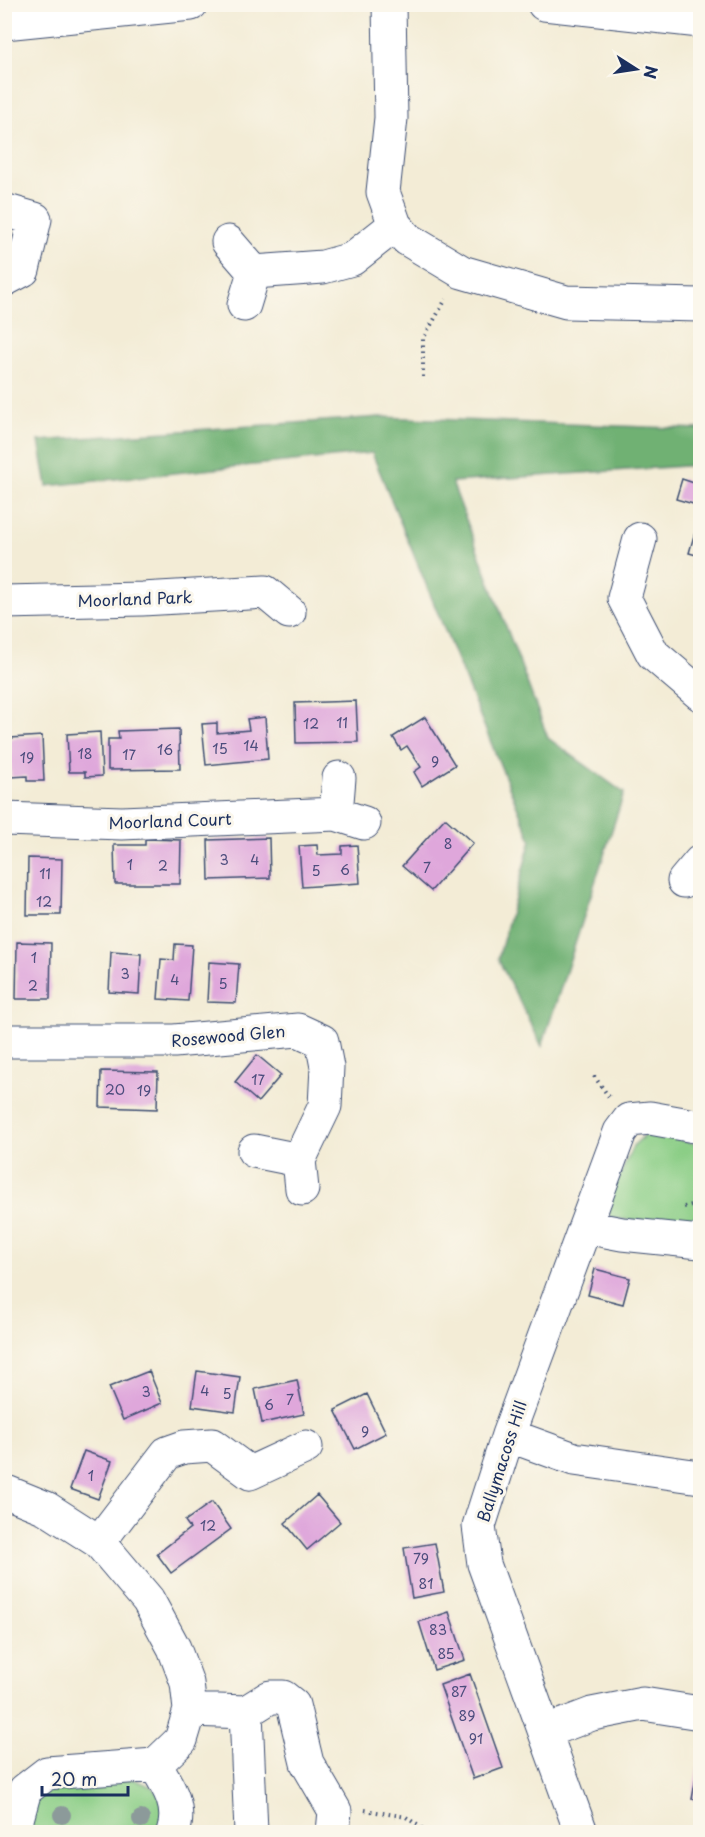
<svg xmlns="http://www.w3.org/2000/svg" width="705" height="1837" viewBox="0 0 705 1837" font-family="'Playpen Sans',sans-serif">
<style>
.green{fill:#8bce86;stroke:#537e72;stroke-width:1.5}
.forest{fill:#70b173;stroke:#467068;stroke-width:1.5}
.building{fill:#dfa7db}
.lines{fill:none;stroke-linecap:round;stroke-linejoin:round}
.minor-casing{stroke:#3b4b70;stroke-width:35}
.path{stroke:#3b4b70;stroke-width:4;stroke-dasharray:1.5 4.5;stroke-linecap:butt}
.minor{stroke:#fff;stroke-width:33}
.tree{fill:#8c9a9a}
.labels{text-anchor:middle;dominant-baseline:central;stroke-width:6;stroke-linejoin:round;paint-order:stroke}
.number-label{font-size:14px;fill:#4c4d7d}
.street-label{font-size:16px;fill:#1b2f5e;stroke:#fbf7ec}
</style>
<rect width="100%" height="100%" fill="#fbf7ec"/>
<filter id="ink" filterUnits="userSpaceOnUse"><feTurbulence type="fractalNoise" baseFrequency=".0167" numOctaves="2"/><feDisplacementMap in="SourceGraphic" scale="12" xChannelSelector="R" yChannelSelector="G"/><feConvolveMatrix kernelMatrix="1 2 1 2 8 2 1 2 1" color-interpolation-filters="sRGB"/></filter>
<filter id="wash" filterUnits="userSpaceOnUse"><feTurbulence type="fractalNoise" baseFrequency=".008" numOctaves="4" result="noise"/><feDisplacementMap in="SourceGraphic" scale="24" xChannelSelector="R" yChannelSelector="G"/><feGaussianBlur stdDeviation="1.35" result="paint"/><feColorMatrix in="noise" values="0 0 0 0 0 0 0 0 0 0 0 0 0 0 0 0 0 1.4 0 .05"/><feComposite in="paint" operator="in"/></filter>
<g filter="url(#wash)">
<rect width="100%" height="100%" fill="#f3ecd6"/>
<path class="green" d="M 648,1132 L 700,1145 L 700,1228 L 611,1218 L 606,1207 L 633,1146 Z
M 131,1778 L 152,1787 L 164,1801 L 161,1832 L 30,1832 L 34,1801 L 47,1787 Z"/>
<path class="forest" d="M 380,417 L 700,429 L 700,465 L 452,482 L 548,738 L 624,793 L 542,1046 L 498,959 L 531,840 L 372,453 L 47,486 L 39,441 Z"/>
<g id="blocks">
<path class="building" d="M 682,479 L 700,485 L 700,506 L 676,499 Z
M 700,515 L 700,556 L 689,553 Z
M 356,701 L 358,742 L 296,743 L 295,703 Z
M 265,717 L 268,759 L 206,765 L 202,724 L 217,723 L 217,733 L 249,730 L 247,719 Z
M 425,717 L 455,765 L 422,786 L 414,772 L 421,767 L 407,746 L 401,750 L 393,737 Z
M 179,729 L 180,769 L 108,770 L 108,739 L 119,739 L 118,731 Z
M 100,732 L 102,776 L 85,777 L 85,772 L 69,772 L 67,734 Z
M 42,736 L 44,781 L 27,781 L 27,776 L 11,777 L 10,738 Z
M 445,818 L 473,843 L 431,891 L 402,866 Z
M 269,838 L 270,878 L 209,880 L 208,840 Z
M 145,839 L 181,840 L 180,884 L 115,884 L 114,845 L 145,845 Z
M 317,845 L 318,855 L 342,854 L 342,846 L 357,845 L 360,883 L 302,887 L 299,846 Z
M 28,858 L 62,859 L 61,915 L 27,915 Z
M 17,942 L 51,943 L 50,999 L 16,999 Z
M 175,944 L 192,945 L 188,1001 L 158,999 L 161,959 L 174,960 Z
M 111,952 L 141,954 L 139,994 L 109,992 Z
M 209,962 L 239,964 L 236,1003 L 207,1002 Z
M 257,1055 L 281,1075 L 258,1102 L 235,1082 Z
M 101,1071 L 158,1072 L 157,1109 L 100,1107 Z
M 595,1269 L 630,1278 L 623,1304 L 588,1295 Z
M 149,1371 L 162,1403 L 123,1420 L 109,1387 Z
M 197,1371 L 240,1377 L 235,1412 L 192,1406 Z
M 297,1380 L 304,1414 L 262,1423 L 255,1389 Z
M 367,1394 L 386,1433 L 355,1449 L 335,1410 Z
M 84,1451 L 112,1461 L 98,1499 L 70,1489 Z
M 317,1495 L 340,1522 L 307,1550 L 285,1523 Z
M 212,1502 L 231,1529 L 171,1573 L 157,1554 L 190,1528 L 185,1521 Z
M 435,1543 L 444,1592 L 412,1598 L 404,1548 Z
M 449,1612 L 465,1660 L 434,1670 L 419,1622 Z
M 470,1674 L 503,1768 L 473,1779 L 440,1685 Z
M 698,1767 L 700,1768 L 700,1800 L 692,1799 Z"/>
</g>
</g>
<g filter="url(#ink)">
<use href="#blocks" fill-opacity="0" stroke="#3b4b70" stroke-width="1.5"/>
<g class="lines">
<defs>
<path id="minor" d="M 389,4 L 391,118 L 383,192 L 395,225 L 407,239 L 462,272 L 566,302 L 700,305
M 544,4 L 700,21
M 4,23 L 191,4
M 4,210 L 35,219 L 23,270 L 4,280
M 228,242 L 254,272 L 244,305
M 254,272 L 323,267 L 352,259 L 395,225
M 640,539 L 624,598 L 653,654 L 700,694
M 4,602 L 142,599 L 265,592 L 289,612
M 336,814 L 339,778
M 4,819 L 122,823 L 336,814 L 364,823
M 684,881 L 700,862
M 4,1041 L 174,1041 L 298,1030 L 322,1041 L 327,1067 L 325,1106 L 299,1160 L 302,1189
M 254,1151 L 299,1160
M 585,1227 L 622,1234 L 700,1242
M 508,1435 L 574,1459 L 700,1477
M 4,1491 L 46,1508 L 99,1542 L 148,1600 L 174,1648 L 187,1683 L 190,1710 L 181,1740 L 155,1765 L 47,1773 L 25,1790 L 16,1823 L 19,1832
M 99,1542 L 167,1453 L 184,1447 L 212,1445 L 250,1473 L 306,1447
M 190,1710 L 246,1712 L 270,1697 L 283,1697 L 293,1705 L 307,1763 L 335,1811 L 333,1832
M 246,1712 L 251,1832
M 545,1732 L 592,1714 L 643,1704 L 700,1713
M 155,1765 C 168,1786 182,1807 173,1832
M 581,1832 L 484,1564 L 479,1526 L 508,1435 L 620,1132 L 629,1120 L 650,1118 L 700,1127"/>
</defs>
<use href="#minor" class="minor-casing"/>
<path class="path" d="M 423,377 L 423,339 L 446,299
M 594,1076 L 609,1097
M 684,1207 L 700,1203
M 365,1810 L 406,1817 L 427,1832"/>
<use href="#minor" class="minor"/>
</g>
<g class="tree">
<circle cx="62" cy="1815" r="9"/>
<circle cx="141" cy="1819" r="9"/>
</g>
</g>
<g class="labels">
<g class="number-label">
<text x="342" y="722">11</text>
<text x="311" y="723">12</text>
<text x="251" y="745">14</text>
<text x="220" y="748">15</text>
<text x="165" y="749">16</text>
<text x="85" y="753">18</text>
<text x="129" y="754">17</text>
<text x="27" y="757">19</text>
<text x="435" y="761">9</text>
<text x="448" y="843">8</text>
<text x="224" y="859">3</text>
<text x="255" y="859">4</text>
<text x="130" y="864">1</text>
<text x="163" y="865">2</text>
<text x="427" y="867">7</text>
<text x="345" y="869">6</text>
<text x="316" y="870">5</text>
<text x="45" y="873">11</text>
<text x="44" y="901">12</text>
<text x="34" y="957">1</text>
<text x="125" y="973">3</text>
<text x="175" y="979">4</text>
<text x="223" y="983">5</text>
<text x="33" y="985">2</text>
<text x="258" y="1079">17</text>
<text x="115" y="1089">20</text>
<text x="144" y="1090">19</text>
<text x="205" y="1390">4</text>
<text x="146" y="1391">3</text>
<text x="227" y="1393">5</text>
<text x="290" y="1399">7</text>
<text x="269" y="1404">6</text>
<text x="365" y="1431">9</text>
<text x="91" y="1475">1</text>
<text x="208" y="1525">12</text>
<text x="421" y="1558">79</text>
<text x="426" y="1583">81</text>
<text x="438" y="1629">83</text>
<text x="446" y="1653">85</text>
<text x="459" y="1691">87</text>
<text x="467" y="1715">89</text>
<text x="476" y="1738">91</text>
</g>
<g class="street-label">
<text transform="translate(135 598) rotate(-2)">Moorland Park</text>
<text transform="translate(170 820) rotate(-2)">Moorland Court</text>
<text transform="translate(228 1035) rotate(-5)">Rosewood Glen</text>
<text transform="translate(501 1461) rotate(-72)">Ballymacoss Hill</text>
</g>
</g>
<rect width="705" height="1837" fill="none" stroke="#fbf7ec" stroke-width="24"/>
<g transform="translate(636 69) rotate(102)" stroke="#fbf7ec" stroke-width="4.5" paint-order="stroke">
<path d="M0-4.5L10 22L0 15L-10 22Z" fill="#1b2f5e"/>
<text y="-9" font-size="16" font-weight="bold" text-anchor="middle" fill="#1b2f5e">N</text>
</g>
<path d="M42 1786v9h86v-9" fill="none" stroke="#1b2f5e" stroke-width="3"/>
<text x="51" y="1786" font-size="18" fill="#1b2f5e" stroke="#fbf7ec" stroke-width="4.5" paint-order="stroke">20 m</text>
</svg>
